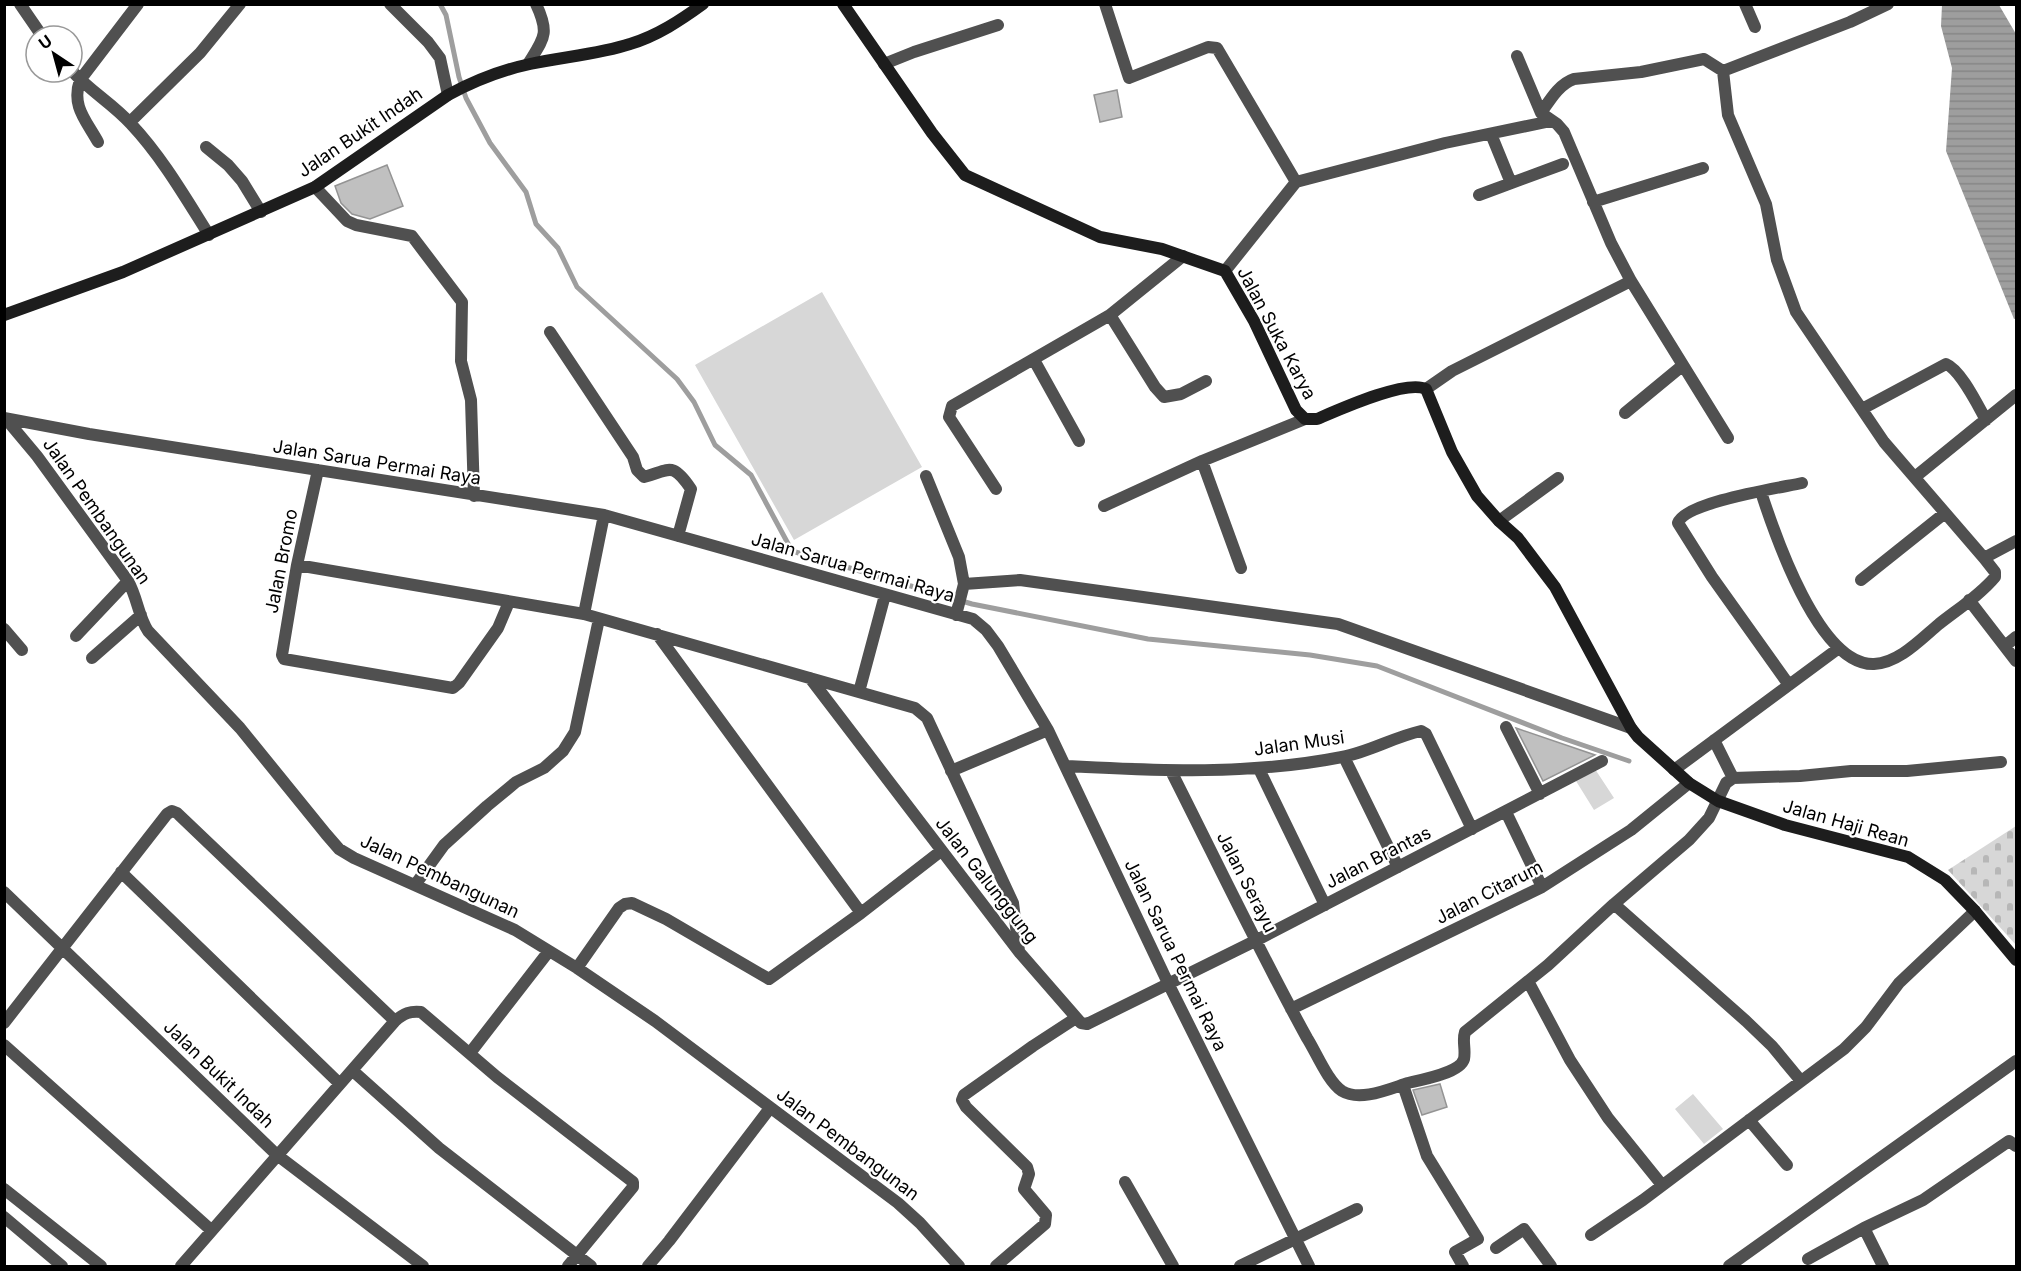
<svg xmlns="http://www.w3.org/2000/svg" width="2021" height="1271" viewBox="0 0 2021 1271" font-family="Inter,sans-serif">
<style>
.cemetery{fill:url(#cemetery-stones)}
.pitch{fill:#d7d7d7}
.water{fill:url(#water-rules)}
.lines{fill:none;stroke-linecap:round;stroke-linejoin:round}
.stream{stroke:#9e9e9e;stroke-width:5}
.building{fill:#c0c0c0;stroke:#949494;stroke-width:1.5}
.street{stroke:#505050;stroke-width:12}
.secondary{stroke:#1d1d1d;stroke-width:12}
.labels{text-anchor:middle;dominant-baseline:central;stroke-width:4.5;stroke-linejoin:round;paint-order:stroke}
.street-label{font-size:18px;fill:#000;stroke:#fff}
</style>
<defs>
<pattern id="cemetery-stones" width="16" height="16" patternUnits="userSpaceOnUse" patternTransform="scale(1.5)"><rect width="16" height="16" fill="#d7d7d7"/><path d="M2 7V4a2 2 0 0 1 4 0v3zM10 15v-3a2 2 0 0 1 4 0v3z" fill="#b7b7b7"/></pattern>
<pattern id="water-rules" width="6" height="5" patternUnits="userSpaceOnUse" patternTransform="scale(1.5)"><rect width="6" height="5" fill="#9e9e9e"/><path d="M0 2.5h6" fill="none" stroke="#868686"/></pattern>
</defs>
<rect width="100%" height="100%" fill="#fff"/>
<path class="cemetery" d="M 2016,826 L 2016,945 L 1948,870 Z"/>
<path class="pitch" d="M 822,292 L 922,467 L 794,540 L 695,365 Z
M 1595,769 L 1614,798 L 1594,810 L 1576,781 Z
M 1693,1094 L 1723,1129 L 1704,1144 L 1675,1109 Z"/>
<path class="water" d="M 1942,5 L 1999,5 L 2016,34 L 2016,318 L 2014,319 L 1946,151 L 1952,68 L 1941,26 Z"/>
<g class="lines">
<path class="stream" d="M 440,4 L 446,15 L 459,77 L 466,98 L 490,143 L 526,192 L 536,224 L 558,248 L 577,287 L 677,379 L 694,402 L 715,445 L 751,475 L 792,551 L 972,604 L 1148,639 L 1310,655 L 1377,666 L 1562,738 L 1629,761"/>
</g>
<path class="building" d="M 1117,90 L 1122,117 L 1100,122 L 1094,95 Z
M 387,165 L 403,206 L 370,219 L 352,214 L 341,203 L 335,186 Z
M 1516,728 L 1595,755 L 1543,781 Z
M 1440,1084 L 1447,1107 L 1422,1115 L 1413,1090 Z"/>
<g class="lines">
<path class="street" d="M 20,4 L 42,36
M 390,4 L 428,42 L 440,58 L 448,95
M 1105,4 L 1129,78 L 1208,47 L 1217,48 L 1296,182
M 1745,4 L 1755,27
M 1517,56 L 1541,113 L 1557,124 L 1564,132 L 1611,243 L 1631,281 L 1728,438
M 528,64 C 544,38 550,34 536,4
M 884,64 L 914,52 L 998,25
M 72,71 C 90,91 113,104 131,124 C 162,157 185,197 209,235
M 1723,71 L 1850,22 L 1888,4
M 1541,113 C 1550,100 1559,84 1574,79 L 1641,72 L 1704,59 L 1723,71 L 1728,115 L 1766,204 L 1777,260 L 1796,312 L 1884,442 L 1984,558 L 1995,572 L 1995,577 C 1980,595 1958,609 1939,624 C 1921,639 1899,663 1874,664 C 1819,666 1775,535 1761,492
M 130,122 L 200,53 L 240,4
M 1491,134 L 1511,183
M 98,142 C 86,120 71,106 80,80 L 138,4
M 206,147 L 228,165 L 242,181 L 261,212
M 1296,182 L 1445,143 L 1551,121
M 315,187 L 347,221 L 356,225 L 412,236 L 462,302 L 461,361 L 471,400 L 474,496
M 1479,195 L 1563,164
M 1593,202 L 1703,168
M 1225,271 L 1296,182
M 1110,315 L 1155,387 L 1164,397 L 1181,394 L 1206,381
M 550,332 L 633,457 L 637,470 L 644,477 C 670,470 672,461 691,489 L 678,536
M 1034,360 L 1079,441
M 1426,389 L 1452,371 L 1631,281
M 1862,409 L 1946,364 C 1961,370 1978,406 1986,420
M 1625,413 L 1682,366
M 4,418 L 89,434 L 604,515 L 973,619 L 986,630 L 998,646 L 1048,730 L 1168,983 L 1309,1266
M 6,419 L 37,456 L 128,581 C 138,599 138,616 148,631 L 240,728 L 326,834 L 339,849 L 354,858 L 515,930 L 577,968 L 655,1021 L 898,1203 L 920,1223 L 959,1266
M 1202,461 L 1241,568
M 318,470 L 297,565 L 282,655 L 284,659 L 453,688 L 459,683 L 498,628 L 509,602
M 926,476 L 959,557 L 964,584 L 956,615
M 1915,477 L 2016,395
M 996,489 L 949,417 L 952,406 L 1110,315 L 1183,256
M 1104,506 L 1202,461 L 1305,419
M 1499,521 L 1558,478
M 1984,558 L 2016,541
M 297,565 L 584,614 L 915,708 L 927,718 L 1013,903 L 1019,951
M 1861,580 L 1945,513
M 964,584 L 1020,580 L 1338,624 L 1631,728
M 1969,600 L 2016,661
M 584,614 L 604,515
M 4,629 L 22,650
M 657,634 L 861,913
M 76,636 L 128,581
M 2005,646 L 2016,637
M 92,658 L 141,615
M 810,678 L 1020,953 L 1081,1023 L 1087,1024 L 1257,940 L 1602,761
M 1789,685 L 1712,577 L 1678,523 C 1685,502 1779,488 1802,483
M 859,692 L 885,595
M 1506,727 L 1540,794
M 1714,740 L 1733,778
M 1344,757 L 1398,867
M 1067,766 C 1159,771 1251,775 1342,757 C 1369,752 1394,737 1421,731 L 1426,734 L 1472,829
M 1259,769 L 1325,905
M 1674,770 L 1839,648
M 951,771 L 1048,730
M 1171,771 C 1216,860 1259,951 1307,1038 C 1316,1052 1328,1082 1342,1091 C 1360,1102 1389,1089 1408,1083 C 1421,1080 1460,1073 1464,1059 C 1466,1049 1462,1041 1465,1032 L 1548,965 L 1614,904 L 1689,840 L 1709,818 L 1726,783 L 1733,778 L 1800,776 L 1851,771 L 1907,771 L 2001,762
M 1506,812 L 1542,887
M 121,872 L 340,1084
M 415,885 L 444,845 L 487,806 L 516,782 L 544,768 L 563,751 L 575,732 L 599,619
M 4,892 L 277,1155 L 423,1266
M 1614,904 L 1746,1021 L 1772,1046 L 1801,1081
M 577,968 L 619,908 L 625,904 L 632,903 L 666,919 L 769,979 L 861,913 L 941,851
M 1528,981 L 1570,1060 L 1608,1118 L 1662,1185
M 1291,1009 L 1542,887 L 1631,830 L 1689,783
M 4,1023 L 167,814 L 172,811 L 177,813 L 395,1021
M 4,1045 L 211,1230
M 470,1053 L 549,951
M 353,1071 L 439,1148 L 591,1266
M 1403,1085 L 1427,1156 L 1478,1239 L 1455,1252 L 1463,1266
M 1749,1120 L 1787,1165
M 1125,1182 L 1173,1266
M 4,1189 L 101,1266
M 4,1217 L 62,1266
M 1864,1228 L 1883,1266
M 1591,1235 L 1643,1200 L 1844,1049 L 1866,1027 L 1899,983 L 1975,911
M 1496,1248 L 1524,1229 L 1551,1266
M 1808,1259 L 1864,1228 L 1923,1200 L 2009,1141 L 2016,1146
M 181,1266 L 395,1021 C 404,1013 410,1011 421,1012 L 497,1077 L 633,1182 L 633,1187 L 568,1266
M 648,1266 L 669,1241 L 770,1108
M 996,1266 L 1045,1224 L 1046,1215 L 1024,1189 L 1029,1174 L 1027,1167 L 966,1107 L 962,1100 L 964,1095 L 1033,1046 L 1076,1018
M 1240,1266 L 1357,1209
M 1729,1266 L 2016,1061"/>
<path class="secondary" d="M 843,4 L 932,133 L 965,175 L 1100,237 L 1162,249 L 1225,271 L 1254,321 L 1296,410 L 1305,419 L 1317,419 C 1338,410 1406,379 1426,389 L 1452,452 L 1477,496 L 1499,521 L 1518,538 L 1555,587 L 1631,728 L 1638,737 L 1689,783 L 1718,801 L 1785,825 L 1908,857 L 1945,880 L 1975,911 L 2016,960
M 4,315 L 123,272 L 315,187 L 448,95 C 474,81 502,70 530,64 C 562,57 600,54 630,44 C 657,36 681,20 703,4"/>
</g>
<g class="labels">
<g class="street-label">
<text transform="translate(360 132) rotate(-34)">Jalan Bukit Indah</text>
<text transform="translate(1277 333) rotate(62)">Jalan Suka Karya</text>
<text transform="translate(377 462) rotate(9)">Jalan Sarua Permai Raya</text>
<text transform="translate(97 511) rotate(55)">Jalan Pembangunan</text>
<text transform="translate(281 561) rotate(-79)">Jalan Bromo</text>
<text transform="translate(853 567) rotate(16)">Jalan Sarua Permai Raya</text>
<text transform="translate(1299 743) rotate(-8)">Jalan Musi</text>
<text transform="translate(1846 823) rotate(16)">Jalan Haji Rean</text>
<text transform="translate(1378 857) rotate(-27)">Jalan Brantas</text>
<text transform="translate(440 876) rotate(25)">Jalan Pembangunan</text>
<text transform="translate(987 880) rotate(52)">Jalan Galunggung</text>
<text transform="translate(1247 882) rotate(63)">Jalan Serayu</text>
<text transform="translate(1489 892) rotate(-27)">Jalan Citarum</text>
<text transform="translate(1176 955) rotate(64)">Jalan Sarua Permai Raya</text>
<text transform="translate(219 1074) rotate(44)">Jalan Bukit Indah</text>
<text transform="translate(848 1144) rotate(37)">Jalan Pembangunan</text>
</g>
</g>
<rect width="2021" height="1271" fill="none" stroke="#000000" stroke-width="12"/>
<g transform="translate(54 54) rotate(324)"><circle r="28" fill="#ffffff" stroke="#999999" stroke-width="1.5"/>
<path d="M0-4.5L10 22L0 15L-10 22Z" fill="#000000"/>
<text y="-9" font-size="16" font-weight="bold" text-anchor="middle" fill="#000000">U</text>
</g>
</svg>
